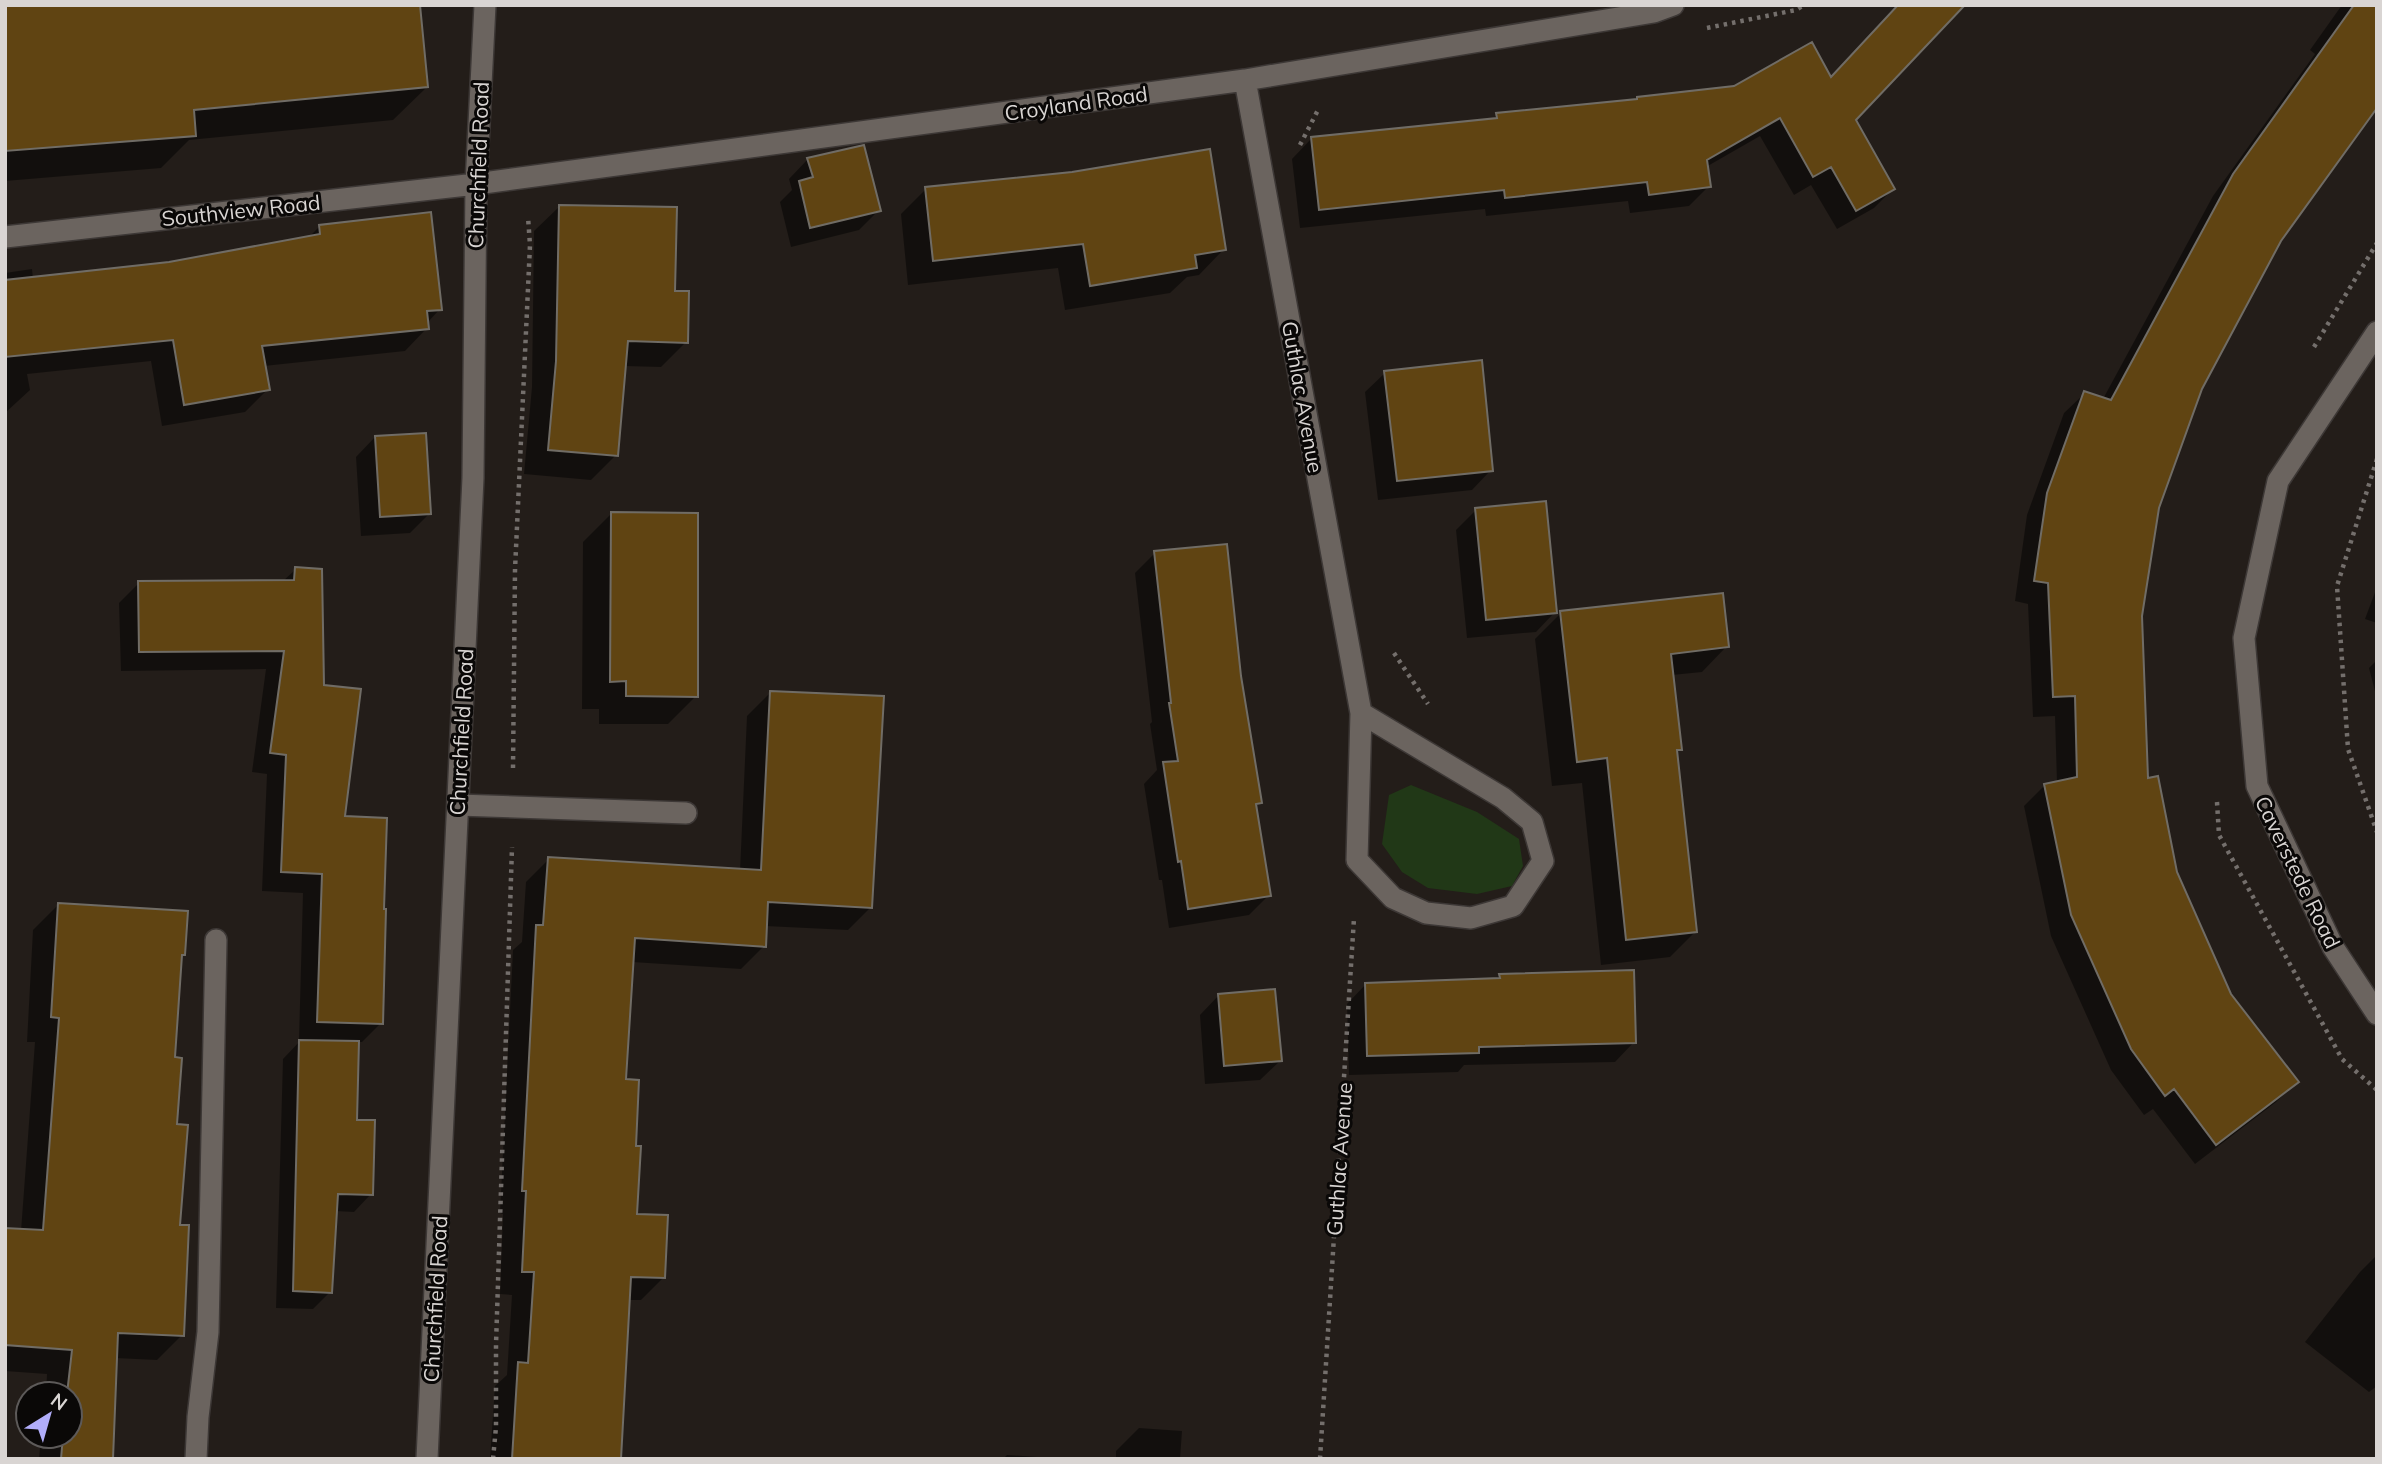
<svg xmlns="http://www.w3.org/2000/svg" width="2382" height="1464" viewBox="0 0 2382 1464" font-family="Mulish,sans-serif">
<style>
.green{fill:#213817}
.shadow{fill:#0007}
.building{fill:#604412;stroke:#706c65;stroke-width:2}
.lines{fill:none;stroke-linecap:round;stroke-linejoin:round}
.service-casing{stroke:#3d3836;stroke-width:24}
.minor-casing{stroke:#3d3836;stroke-width:24}
.path{stroke:#746f6c;stroke-width:4.5;stroke-dasharray:3.5 5;stroke-linecap:butt}
.service{stroke:#6b645f;stroke-width:21}
.minor{stroke:#6b645f;stroke-width:21}
.labels{text-anchor:middle;dominant-baseline:central;stroke-width:6;stroke-linejoin:round;paint-order:stroke}
.street-label{font-size:21px;fill:#d9d5d3;stroke:#0a0807}
</style>
<rect width="100%" height="100%" fill="#231d19"/>
<path class="green" d="M 1411,785 L 1477,812 L 1519,839 L 1523,866 L 1512,886 L 1477,894 L 1428,888 L 1402,872 L 1382,844 L 1389,795 Z"/>
<path class="shadow" d="M 5,5 L 427,87 L 393,120 L 189,140 L 161,168 L 5,181 Z
M 2342,5 L 2377,5 L 2280,240 L 2201,388 L 2158,507 L 2140,616 L 2147,780 L 2176,873 L 2230,995 L 2297,1082 L 2276,1102 L 2195,1164 L 2153,1109 L 2144,1115 L 2111,1070 L 2051,936 L 2024,806 L 2045,785 L 2057,783 L 2055,716 L 2033,717 L 2028,604 L 2015,601 L 2027,515 L 2064,413 L 2085,393 L 2103,399 L 2213,196 L 2315,54 L 2310,50 Z
M 1636,101 L 1854,120 L 1893,189 L 1874,208 L 1837,229 L 1811,185 L 1794,195 L 1760,136 L 1706,167 L 1709,186 L 1689,206 L 1630,213 L 1628,201 L 1486,216 L 1485,209 L 1300,228 L 1292,159 L 1311,139 L 1491,120 L 1497,115 Z
M 808,159 L 879,210 L 859,230 L 791,247 L 780,202 L 792,190 L 789,179 Z
M 926,189 L 1224,249 L 1199,275 L 1187,277 L 1170,293 L 1065,310 L 1058,268 L 908,285 L 901,214 Z
M 560,206 L 674,293 L 686,342 L 661,367 L 624,366 L 616,455 L 591,480 L 524,474 L 532,387 L 534,231 Z
M 320,226 L 440,309 L 427,323 L 427,328 L 405,351 L 264,366 L 268,389 L 245,412 L 162,426 L 151,361 L 27,374 L 30,390 L 5,413 L 5,273 L 32,269 L 33,279 L 170,264 L 308,238 Z
M 1385,373 L 1491,470 L 1472,490 L 1378,500 L 1365,392 Z
M 375,437 L 430,513 L 410,533 L 361,536 L 356,457 Z
M 1476,510 L 1555,612 L 1536,632 L 1467,638 L 1456,530 Z
M 611,514 L 696,696 L 668,724 L 599,724 L 599,709 L 582,709 L 583,542 Z
M 1155,553 L 1240,676 L 1260,802 L 1255,807 L 1269,895 L 1249,915 L 1169,928 L 1162,880 L 1159,880 L 1144,784 L 1157,770 L 1150,724 L 1152,722 L 1135,573 Z
M 296,569 L 322,686 L 343,817 L 381,1023 L 362,1042 L 357,1042 L 355,1122 L 371,1194 L 354,1212 L 335,1211 L 330,1292 L 313,1309 L 276,1308 L 283,1059 L 301,1040 L 299,1040 L 303,893 L 262,891 L 267,774 L 252,772 L 266,669 L 121,671 L 119,603 L 139,583 L 283,581 Z
M 2377,587 L 2377,623 L 2365,619 Z
M 1561,613 L 1727,646 L 1702,672 L 1672,675 L 1680,749 L 1676,753 L 1695,932 L 1670,957 L 1601,965 L 1582,783 L 1552,786 L 1535,639 Z
M 2377,660 L 2377,699 L 2369,668 Z
M 770,693 L 871,907 L 848,930 L 765,926 L 764,946 L 741,969 L 632,962 L 625,1081 L 634,1147 L 635,1215 L 664,1277 L 641,1300 L 628,1300 L 619,1459 L 490,1459 L 495,1386 L 507,1375 L 512,1295 L 500,1294 L 503,1214 L 500,1213 L 513,950 L 522,942 L 526,882 L 549,859 L 740,871 L 747,716 Z
M 58,905 L 184,954 L 180,958 L 174,1059 L 182,1335 L 157,1360 L 115,1358 L 111,1459 L 39,1459 L 41,1436 L 70,1436 L 70,1394 L 46,1394 L 47,1374 L 5,1371 L 5,1230 L 21,1231 L 35,1042 L 27,1042 L 33,930 Z
M 1500,975 L 1634,1042 L 1615,1062 L 1464,1065 L 1458,1072 L 1349,1075 L 1347,1004 L 1366,984 L 1495,980 Z
M 1219,995 L 1280,1061 L 1260,1080 L 1205,1084 L 1200,1015 Z
M 2377,1255 L 2377,1386 L 2369,1392 L 2305,1342 L 2360,1272 Z
M 1139,1428 L 1182,1431 L 1180,1459 L 1116,1459 L 1116,1451 Z
M 1007,1455 L 1065,1459 L 1003,1459 Z"/>
<path class="building" d="M 5,5 L 420,5 L 428,87 L 194,110 L 196,136 L 5,151 Z
M 1898,5 L 1965,5 L 1856,120 L 1895,189 L 1856,211 L 1831,167 L 1813,177 L 1780,118 L 1707,160 L 1711,187 L 1649,195 L 1647,182 L 1505,198 L 1504,190 L 1319,210 L 1311,137 L 1497,118 L 1496,113 L 1637,99 L 1637,97 L 1734,86 L 1812,42 L 1831,77 Z
M 2354,5 L 2377,5 L 2377,108 L 2281,241 L 2202,389 L 2159,508 L 2142,616 L 2148,778 L 2158,776 L 2177,872 L 2231,994 L 2299,1082 L 2216,1145 L 2174,1089 L 2165,1096 L 2131,1049 L 2071,915 L 2044,784 L 2077,777 L 2075,696 L 2053,697 L 2048,583 L 2034,581 L 2047,493 L 2084,391 L 2111,400 L 2233,174 Z
M 864,145 L 881,211 L 810,228 L 799,181 L 813,177 L 807,158 Z
M 1210,149 L 1226,250 L 1195,255 L 1197,268 L 1090,286 L 1083,244 L 933,261 L 925,187 L 1072,172 Z
M 559,205 L 677,207 L 675,291 L 689,291 L 688,343 L 628,341 L 618,456 L 548,450 L 556,361 Z
M 431,212 L 442,310 L 427,311 L 429,329 L 262,346 L 270,390 L 184,405 L 173,340 L 5,357 L 5,280 L 169,262 L 320,234 L 319,225 Z
M 1482,360 L 1493,471 L 1397,481 L 1384,371 Z
M 426,433 L 431,514 L 380,517 L 375,436 Z
M 1546,501 L 1557,613 L 1486,620 L 1475,508 Z
M 611,512 L 698,513 L 698,697 L 626,696 L 626,681 L 610,682 Z
M 1227,544 L 1241,676 L 1262,803 L 1256,804 L 1271,896 L 1188,909 L 1181,861 L 1178,862 L 1163,762 L 1178,761 L 1169,703 L 1171,703 L 1154,551 Z
M 295,567 L 322,569 L 324,685 L 361,689 L 345,816 L 387,818 L 384,909 L 386,909 L 383,1024 L 317,1022 L 322,874 L 281,872 L 286,755 L 270,753 L 284,651 L 139,652 L 138,581 L 294,580 Z
M 1723,593 L 1729,647 L 1671,654 L 1682,750 L 1677,750 L 1697,932 L 1626,940 L 1607,758 L 1577,762 L 1560,611 Z
M 770,691 L 884,696 L 872,908 L 768,902 L 766,947 L 635,938 L 626,1079 L 639,1080 L 636,1146 L 641,1146 L 637,1214 L 668,1215 L 665,1278 L 631,1277 L 621,1459 L 512,1459 L 518,1362 L 528,1363 L 534,1272 L 522,1272 L 526,1191 L 522,1191 L 536,925 L 543,925 L 548,857 L 761,870 Z
M 58,903 L 188,911 L 185,955 L 182,955 L 175,1057 L 182,1058 L 177,1124 L 188,1125 L 180,1225 L 189,1225 L 184,1336 L 118,1333 L 113,1459 L 61,1459 L 63,1436 L 70,1436 L 70,1394 L 67,1394 L 72,1350 L 5,1345 L 5,1228 L 43,1230 L 59,1018 L 51,1017 Z
M 1634,970 L 1636,1043 L 1479,1047 L 1479,1053 L 1367,1056 L 1365,983 L 1500,978 L 1499,974 Z
M 1275,989 L 1282,1061 L 1224,1066 L 1218,994 Z
M 299,1040 L 359,1041 L 357,1120 L 375,1120 L 373,1195 L 338,1194 L 332,1293 L 293,1291 Z"/>
<g class="lines">
<defs>
<path id="service" d="M 458,805 L 686,813
M 196,1459 L 198,1417 L 208,1332 L 216,940"/>
<path id="minor" d="M 1245,80 L 1361,713 L 1503,798 L 1532,822 L 1543,861 L 1513,906 L 1471,918 L 1426,913 L 1393,898 L 1357,860 L 1361,713
M 5,237 L 476,184 L 1245,80 L 1654,12 L 1673,5
M 2377,332 L 2278,481 L 2244,638 L 2257,786 L 2333,947 L 2377,1014
M 427,1459 L 473,478 L 476,184 L 485,5"/>
</defs>
<use href="#service" class="service-casing"/>
<use href="#minor" class="minor-casing"/>
<path class="path" d="M 1707,28 L 1796,10 L 1804,5
M 1300,145 L 1318,110
M 2314,347 L 2377,243
M 2377,459 L 2337,586 L 2348,749 L 2377,832
M 1394,653 L 1428,704
M 513,768 L 515,570 L 530,245 L 528,217
M 2217,802 L 2219,835 L 2342,1059 L 2377,1090
M 493,1459 L 496,1427 L 496,1345 L 512,847
M 1320,1459 L 1354,918"/>
<use href="#service" class="service"/>
<use href="#minor" class="minor"/>
</g>
<g class="labels">
<g class="street-label">
<text transform="translate(1076 103) rotate(-8)">Croyland Road</text>
<text transform="translate(478 165) rotate(-88)">Churchfield Road</text>
<text transform="translate(241 210) rotate(-6)">Southview Road</text>
<text transform="translate(1303 397) rotate(80)">Guthlac Avenue</text>
<text transform="translate(461 732) rotate(-87)">Churchfield Road</text>
<text transform="translate(2298 872) rotate(64)">Caverstede Road</text>
<text transform="translate(1339 1159) rotate(-86)">Guthlac Avenue</text>
<text transform="translate(435 1299) rotate(-87)">Churchfield Road</text>
</g>
</g>
<rect width="2382" height="1464" fill="none" stroke="#d9d5d3" stroke-width="14"/>
<g transform="translate(49 1415) rotate(37)"><circle r="33" fill="#0a0807" stroke="#5d5a59" stroke-width="2"/>
<path d="M0-5L12 26L0 18L-12 26Z" fill="#b1adfa"/>
<text y="-10" font-size="19" font-weight="bold" text-anchor="middle" fill="#d9d5d3">N</text>
</g>
</svg>
